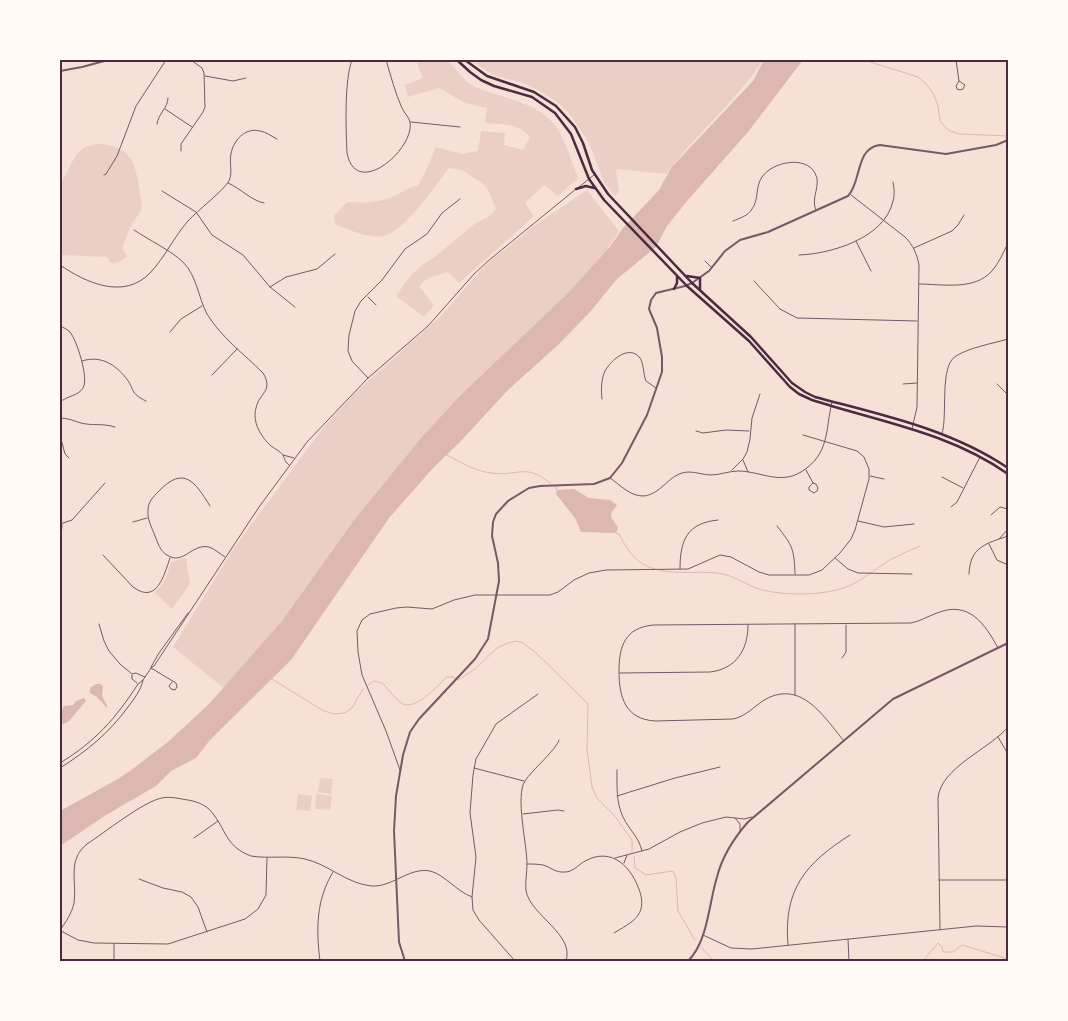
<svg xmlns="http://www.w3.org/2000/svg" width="1068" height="1021" viewBox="0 0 1068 1021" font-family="'Playfair Display',serif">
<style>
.green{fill:#ebcfc5}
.water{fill:#dcb8b0}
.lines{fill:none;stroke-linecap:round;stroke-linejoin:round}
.stream{stroke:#dcb8b0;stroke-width:1}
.minor{stroke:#755966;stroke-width:1}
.tertiary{stroke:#755966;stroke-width:2}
.primary{stroke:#4a2c40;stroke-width:2.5}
.neatline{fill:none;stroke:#4a2c40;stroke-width:2}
</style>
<rect width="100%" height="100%" fill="#f7e1d7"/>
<path class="green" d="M 416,60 L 448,60 C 455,69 465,82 475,87 C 503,99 538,101 557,128 C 564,138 573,165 578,178 L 558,196 L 544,185 L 525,203 L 534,216 L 459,283 L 448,272 L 428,278 L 419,286 L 434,305 L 424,317 L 396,296 L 410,276 L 422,265 L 436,256 L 473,225 L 491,215 L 496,208 L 486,186 L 462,170 L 449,168 C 436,185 405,231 384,236 C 368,239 350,230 335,224 L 334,216 L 347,202 C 362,203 377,203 392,197 C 401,194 408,186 418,186 L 429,164 L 436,147 L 462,154 L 478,151 L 481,131 L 505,133 L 504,145 L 523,150 L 530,137 C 518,122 502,125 485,123 L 487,108 L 465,103 L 439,88 L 408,97 L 405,85 L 423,78 Z
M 486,60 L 763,60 C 736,102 696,133 667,174 L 616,169 L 619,192 L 615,196 L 604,182 L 589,143 L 572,117 L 561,105 L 545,94 L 526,84 L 493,75 L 475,63 Z
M 97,144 C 128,145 135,159 139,187 C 140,194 143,204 141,210 C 139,215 135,219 132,223 C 128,231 126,240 122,248 L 127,256 C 122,261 118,263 111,263 L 107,257 L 60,255 L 60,185 L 76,155 L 83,148 Z
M 587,190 L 619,231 L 596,267 L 329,565 L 225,689 L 173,647 L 234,548 L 323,428 L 357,391 L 442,315 L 485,265 L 538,223 Z
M 186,558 L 190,584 L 172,609 L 154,592 C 165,585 167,574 171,562 Z
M 320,778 L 333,779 L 331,794 L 318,792 Z
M 298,794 L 312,796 L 310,811 L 296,810 Z
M 316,794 L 332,796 L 330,810 L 315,809 Z"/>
<path class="water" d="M 764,60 L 803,60 L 748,132 L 687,201 L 667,226 L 656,247 L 617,279 L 590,312 L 558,345 L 508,390 L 460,442 L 434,467 L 389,518 L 291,660 L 210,740 L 196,758 L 171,771 L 156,786 L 106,815 L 60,846 L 60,811 L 118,779 L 134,768 L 169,741 L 209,704 L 282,621 L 355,519 L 422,437 L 460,396 L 568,293 L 609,248 L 623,228 L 660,189 L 661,186 L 672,167 L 685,153 L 753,81 Z
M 574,489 L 589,498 L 610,500 L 617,505 L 612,512 L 611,517 L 618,527 L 616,533 L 581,532 L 575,518 L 556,494 L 557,490 Z
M 96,684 L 100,684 L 103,686 L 102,696 L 107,705 L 107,708 L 97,697 L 90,693 L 90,688 Z
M 84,698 L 86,701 L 69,721 L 60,726 L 60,713 L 64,706 L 73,705 L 76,701 Z"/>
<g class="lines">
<path class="stream" d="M 864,60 L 918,77 L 927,85 L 934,95 L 938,106 L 940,121 L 948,130 L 959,134 L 1008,136
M 447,455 C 460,462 475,471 491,473 C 518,477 526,462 551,484
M 555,487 L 557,490
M 616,533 L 619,534 C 627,550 636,564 655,569
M 659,570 C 680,575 702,570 723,574 C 736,577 747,585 759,589 C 783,596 823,596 846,587 C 860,582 870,573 882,565 C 893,557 907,552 920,546
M 272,679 L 322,710 L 333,714 L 345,713 L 352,708 L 363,689
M 368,685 L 374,681 L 382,683 C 389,689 393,697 401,703 C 415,712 437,686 447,677 L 453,677 L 458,680 L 475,669 L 497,648 L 508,643 L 516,641 L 523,643 L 535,652 L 572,688 L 587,703 L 588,706 L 587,750 L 592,787 L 597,798 L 614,815 L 632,840 L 632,852
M 634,856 L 635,868 L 646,875 L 673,871 L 676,878 L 678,911 L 695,940
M 701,947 L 714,961
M 923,961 L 938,943 L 942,947 L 943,952 L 953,952 L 962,945 L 1008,959"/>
<path class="minor" d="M 352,60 C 344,80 346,131 347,153 C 356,200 415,149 410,122 C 409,117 404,113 402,108 C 395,93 391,76 386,60
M 956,60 L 959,81 L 956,86 L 957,89 L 960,90 L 963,89 L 965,85 L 959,81
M 205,76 L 233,81 L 246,78
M 165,109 L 192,127
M 411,122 L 460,127
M 157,124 C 158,114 168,108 168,98
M 181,151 L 181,144 L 203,112 L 205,107 L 204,73 L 202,68 L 191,60
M 104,175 L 106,174 L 117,156 L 136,106 L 166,60
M 228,183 C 240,188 252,201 264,203
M 579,187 L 594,175
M 162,191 L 196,212 L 212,235 L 243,255 L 270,287 L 295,307
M 851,195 L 905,237 C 913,245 917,254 919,265 L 917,407 L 912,429
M 733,221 C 740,218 748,216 752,209 C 759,200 755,187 762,177 C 772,162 805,155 815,173 C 822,185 810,198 816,210
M 134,230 C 149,240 170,250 183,262 C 197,276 198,297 207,314 C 221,337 244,354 263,373 C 274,391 259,393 256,408 C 252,422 261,437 271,446 C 274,448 281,452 283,455 C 285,460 285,462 289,465
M 856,241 L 871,271
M 914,248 L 952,231 L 958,225 L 964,215
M 799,255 C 831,254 885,238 893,201 C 895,195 894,188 893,182
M 705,261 L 711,267
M 60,265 C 86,283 124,300 150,273 C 165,257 174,237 188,221 C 198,210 223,191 229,181 C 233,172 229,163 231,154 C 233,141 245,127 260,131 C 266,132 271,136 277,139
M 754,281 L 780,309 L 797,318 L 917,321
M 919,284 C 942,284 974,291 992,271 C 999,263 1003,253 1008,243
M 270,287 L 286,277 L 317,269 L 335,254
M 368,297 L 376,305
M 60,326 C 64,328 67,329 70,332 C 77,341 89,378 83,388 C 78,396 67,396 60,402
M 170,332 L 181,319 L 202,306
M 82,361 C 100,355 115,364 126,378 C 135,389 129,393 146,401
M 212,375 L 237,349
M 368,378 L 352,361 L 348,351 L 349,335 L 355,311 L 361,301 L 382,280 L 405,249 L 427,234 L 442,213 L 460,199
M 903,384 L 917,383
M 997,384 L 1008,395
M 602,399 C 601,390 601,380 605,371 C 611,360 629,344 640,358 C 644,364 643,374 646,381 L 656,388
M 60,418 C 68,418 74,421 81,423 C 92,426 103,423 115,427
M 696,431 L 703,433 L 726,430 L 749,431
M 942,434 C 948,414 939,366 956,356 C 971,347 991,344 1008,339
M 60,435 L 65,454 L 69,458
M 283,455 L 294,458
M 743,460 L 748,472
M 732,470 L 743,459 L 747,452 L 750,439 L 752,418 L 760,394
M 806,470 L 813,483 L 816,484 L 818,488 L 817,491 L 814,493 L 809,490 L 809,487 L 813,483
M 870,476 L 884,479
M 942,477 L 963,488
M 610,478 C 620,485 630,496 643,496 C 662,495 669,472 689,472 C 696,472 704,475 711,475 C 720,475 729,471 738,471 C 760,471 779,485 801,472 C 830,454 825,431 832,402
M 210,506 C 195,482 184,465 159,491 C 153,497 148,502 148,510 C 147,519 152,528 155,536 C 158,543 160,551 167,555 C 183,566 192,543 209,547 C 215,549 220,554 225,557
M 951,507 L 957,502 L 980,457
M 991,515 L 1000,507 L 1008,509
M 858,521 L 884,527 L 914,524
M 133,522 L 147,518
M 60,524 L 72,520 L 105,483
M 777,526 C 793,546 794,549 795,574
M 999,539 L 1008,529
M 989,544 L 997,560 L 1008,565
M 60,553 L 62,525
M 103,555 L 133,587 C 157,605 164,575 170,558
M 835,558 L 848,569 L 858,573 L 912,574
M 680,569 C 680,540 687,523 718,520
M 969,574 C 970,547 985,544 1008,536
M 99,624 L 104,641 L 109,651 L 120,664 L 132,674 L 136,673 L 145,677
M 795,624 L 795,695
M 842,658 L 846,652 L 846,625
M 151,667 L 159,653 L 188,613
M 151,668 L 176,683 L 177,687 L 175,690 L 171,689 L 169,686 L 172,682
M 620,673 L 710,672 C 736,669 748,650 748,625
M 132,675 L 132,679 L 137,683
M 143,680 L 151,668 L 154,666 L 259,507 L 307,442 L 368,378 L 428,326 L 474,274 L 488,261 L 576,189
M 998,737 L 1008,754
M 559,740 C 557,749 532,770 525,781 C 515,796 527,844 527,864 C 527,873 525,882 526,891 C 531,916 575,934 566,961
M 844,741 C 824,717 802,680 766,699 C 754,706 747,716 733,719 L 655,721 C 625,719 619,697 619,671 C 619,646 625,628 653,625 L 911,623 C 921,621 928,616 937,613 C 969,600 985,624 998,648
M 60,763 C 95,742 116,718 138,684 L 143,680 C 141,690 134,699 128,707 C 109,733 87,751 60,768
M 474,768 L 524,781
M 400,770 L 386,731 L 362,675 L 358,652 L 357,631 L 362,620 L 370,614 L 396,608 L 407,607 L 432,609 L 454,600 L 475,595 L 550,595 L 558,592 L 574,580 L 589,573 L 606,570 L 688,569 L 720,555 L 731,557 L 759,572 L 769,575 L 809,575 L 822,570 L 840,553 L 851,539 L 855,530 L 869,479 L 869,469 L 864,457 L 857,451 L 803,435
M 617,770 C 617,786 616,802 623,817 C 629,830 638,835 642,851
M 617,796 L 675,778 L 720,767
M 523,814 L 558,810 L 564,811
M 735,818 L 740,824 L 740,831
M 194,838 L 218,821
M 615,858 L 649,849 L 680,832 L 702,823 L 726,817 L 744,819 L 752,817
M 624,863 L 627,855
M 527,864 C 532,864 538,864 543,865 C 550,867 556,873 565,872 C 573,872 578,865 585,861 C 613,846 632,868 640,892 C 647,916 632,922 614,933
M 139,879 L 163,888 L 182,892 L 191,897 L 198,907 L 207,932
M 939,880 L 1008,880
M 940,929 L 938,798 C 941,767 990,749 1008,727
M 60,930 C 66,922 72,913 74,903 C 77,881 67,860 87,844 C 104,833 144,801 162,798 C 170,796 180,799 188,800 C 199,802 208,806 214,815 C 227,833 227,847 251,856 C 269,859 287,855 305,859 C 328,864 347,884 372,886 C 393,887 409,867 430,871 C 444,874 456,891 472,897
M 61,931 L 78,940 L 94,943 L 168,944 L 245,919 L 258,909 L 266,895 L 267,858
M 703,935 L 731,948 L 752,949 L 976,926 L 1008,927
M 848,939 L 849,961
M 788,945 C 783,889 806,863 850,835
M 114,961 L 114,944
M 320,961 C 316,929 316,900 333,872
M 515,961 L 479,920 L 473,910 L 472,897 L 476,857 L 470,813 L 473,775 L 476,759 L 496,724 L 538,694"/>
<path class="tertiary" d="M 60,71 L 82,67 L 108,60
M 405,961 L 399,942 L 394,831 L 396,796 L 403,755 L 410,732 L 419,719 L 475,659 L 488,639 L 499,581 L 498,563 L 492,536 L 493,522 L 496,514 L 508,501 L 529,488 L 540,486 L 594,484 L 610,478 L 622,463 L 647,415 L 662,372 L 662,357 L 657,328 L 649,309 L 651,300 L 656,293 L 685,286 L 692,283 L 709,271 L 725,251 L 740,240 L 768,232 L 848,196 C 862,181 855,148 880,145 L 946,154 L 996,145 L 1008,140
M 688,961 C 708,942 709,902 717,877 C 722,857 734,838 748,822 L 893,699 L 1008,643"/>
<path class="primary" d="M 457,60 L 470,72 L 481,80 L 494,86 L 532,97 L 555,113 L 571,134 L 589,179 L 604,200 L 687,286 L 749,341 L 790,387 L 799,394 L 812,400 C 880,422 948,432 1008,474
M 465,60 L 487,76 L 534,92 L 556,106 L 575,127 L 583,143 L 592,170 L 608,194 L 692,283 L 751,337 L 792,383 L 805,392 L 815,397 C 882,415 950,429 1008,468
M 576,189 L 586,186 L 594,188
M 687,276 L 700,278
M 674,289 L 677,283 L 677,276
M 700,290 L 700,278"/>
</g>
<rect width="1068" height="1021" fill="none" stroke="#fffaf5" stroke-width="122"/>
<rect x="61" y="61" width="946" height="899" class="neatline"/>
</svg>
